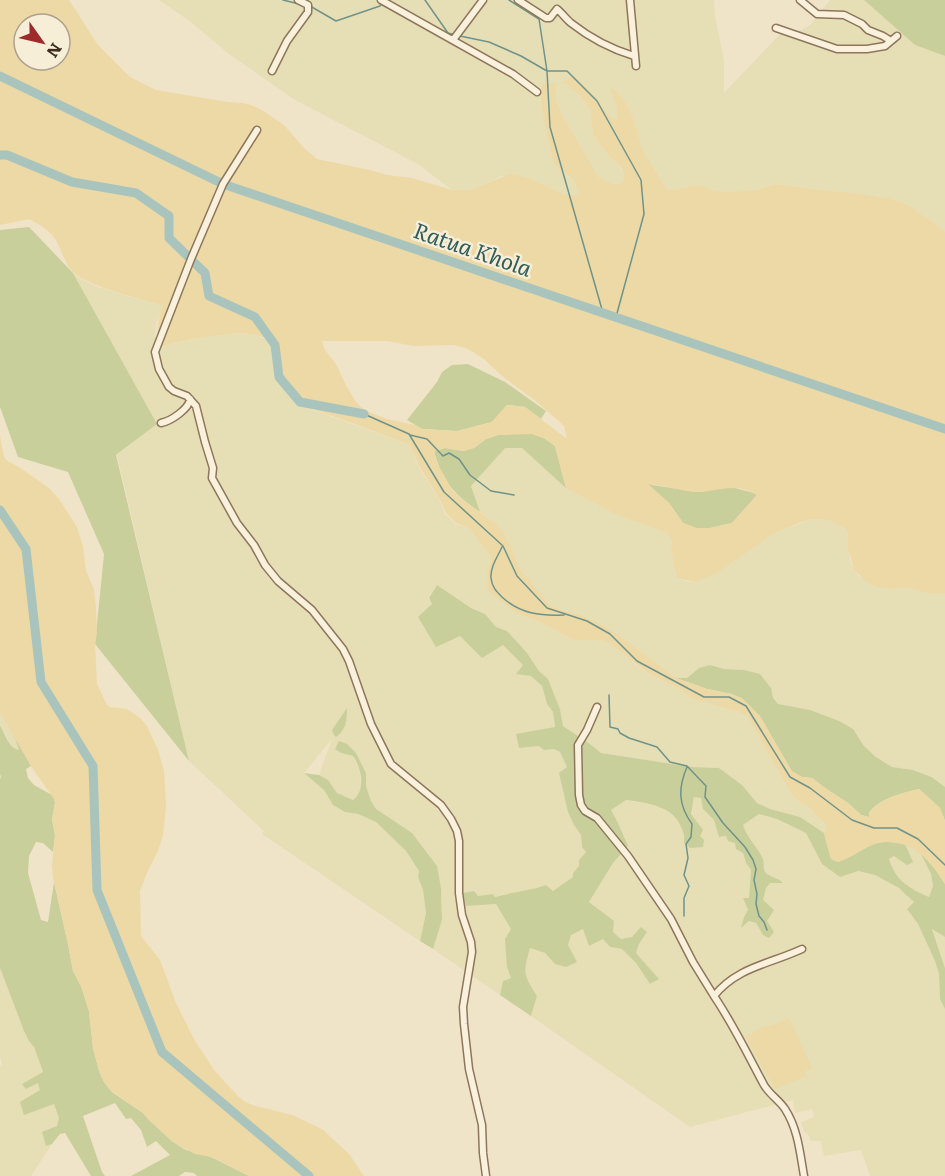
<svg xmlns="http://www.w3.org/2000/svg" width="945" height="1176" viewBox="0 0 945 1176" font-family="Literata,serif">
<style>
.farmland{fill:#e6deb5}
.green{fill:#c9cf9b}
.sand{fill:#ecd9a5;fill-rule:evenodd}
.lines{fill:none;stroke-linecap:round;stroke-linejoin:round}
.stream{stroke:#6f938a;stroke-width:1.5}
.river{stroke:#a9c4bc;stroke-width:9}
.street-casing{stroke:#8d765c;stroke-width:9}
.street{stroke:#faf1dc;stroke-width:6}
.labels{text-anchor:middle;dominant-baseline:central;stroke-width:5;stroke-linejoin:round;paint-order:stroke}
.water-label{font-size:22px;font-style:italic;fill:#2f5d5a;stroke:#f7eed8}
</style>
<rect width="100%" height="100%" fill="#f0e4c8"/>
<path class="farmland" d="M 159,0 L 714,0 L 715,16 L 724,60 L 724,93 L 781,33 L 792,35 L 810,25 L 830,0 L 864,0 L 915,45 L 945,56 L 945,232 L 924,216 L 907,204 L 888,198 L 846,192 L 822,190 L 776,184 L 756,190 L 729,192 L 715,191 L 703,186 L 697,185 L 677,189 L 669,190 L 666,188 L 642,149 L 633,117 L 626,103 L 615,90 L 609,90 L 616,101 L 618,119 L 613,121 L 603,109 L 563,82 L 581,96 L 590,109 L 593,132 L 599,144 L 614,160 L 624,173 L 624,180 L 621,183 L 617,184 L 606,183 L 594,173 L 592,165 L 563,117 L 556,99 L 556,84 L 551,152 L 558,168 L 574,180 L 581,194 L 575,195 L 561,193 L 528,178 L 502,176 L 478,187 L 470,190 L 452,190 L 418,164 L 295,100 L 229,54 L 191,22 Z
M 73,273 L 81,279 L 95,286 L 134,298 L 164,306 L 156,323 L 155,338 L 162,346 L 219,334 L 253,334 L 265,339 L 275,345 L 277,353 L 279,377 L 285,388 L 294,399 L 310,409 L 410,445 L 418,466 L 440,501 L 445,514 L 456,524 L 470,529 L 492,558 L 487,572 L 520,615 L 538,621 L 574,640 L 603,640 L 612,645 L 649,675 L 678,688 L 693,699 L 739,712 L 748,717 L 792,795 L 798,801 L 809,807 L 827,826 L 824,833 L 800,817 L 770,809 L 757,803 L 742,785 L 719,768 L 692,767 L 601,753 L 590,744 L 563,726 L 560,709 L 548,679 L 539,671 L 527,653 L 496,627 L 485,614 L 471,608 L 437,585 L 428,598 L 432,604 L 460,635 L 503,645 L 524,665 L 517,673 L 531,676 L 542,686 L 547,704 L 553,712 L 555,728 L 543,730 L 518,748 L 539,746 L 554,749 L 560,752 L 568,767 L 574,825 L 581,835 L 582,847 L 586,852 L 579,860 L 580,866 L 573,873 L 573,877 L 553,891 L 545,885 L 527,891 L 506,894 L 495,897 L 493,894 L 478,896 L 466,906 L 496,904 L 512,929 L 511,978 L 503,981 L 500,995 L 433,949 L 442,920 L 441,888 L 387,817 L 376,809 L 371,801 L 366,786 L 366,773 L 356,753 L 341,753 L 353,756 L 360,771 L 361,788 L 358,796 L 353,800 L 337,793 L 328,780 L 319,775 L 332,739 L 304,773 L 324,790 L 333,805 L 345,812 L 358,814 L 376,822 L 406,851 L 419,871 L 418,877 L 423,890 L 426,913 L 420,941 L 262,834 L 264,831 L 189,761 L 117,455 L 157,424 Z
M 505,447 L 522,448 L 567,488 L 615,514 L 667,533 L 672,540 L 671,550 L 677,578 L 685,581 L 695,582 L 773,534 L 812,519 L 828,520 L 845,528 L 848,532 L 850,561 L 854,570 L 859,576 L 891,589 L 909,588 L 929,593 L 945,593 L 945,787 L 932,776 L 913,770 L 892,767 L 876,757 L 864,746 L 853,729 L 778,704 L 744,670 L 724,669 L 710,665 L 699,668 L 687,678 L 676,678 L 616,633 L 595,621 L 581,615 L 557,609 L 549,604 L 519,567 L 511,546 L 499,526 L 480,512 L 471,486 Z
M 0,712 L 14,735 L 19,750 L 14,749 L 11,747 L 5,733 L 0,726 Z
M 694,797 L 701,797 L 703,809 L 714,820 L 719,837 L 726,836 L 735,843 L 743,853 L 746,863 L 751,870 L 749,899 L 743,898 L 748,910 L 744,917 L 742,927 L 749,921 L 756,923 L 763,935 L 766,921 L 762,900 L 766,888 L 770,883 L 782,882 L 779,879 L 768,875 L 763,869 L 764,860 L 745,831 L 742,825 L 759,814 L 777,819 L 806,833 L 822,864 L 875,875 L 899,888 L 905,894 L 914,902 L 907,909 L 918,924 L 935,961 L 939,974 L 940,999 L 945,1009 L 945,1176 L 870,1176 L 861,1150 L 824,1156 L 821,1141 L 811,1141 L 808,1134 L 804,1132 L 801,1122 L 814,1117 L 812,1109 L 795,1113 L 793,1100 L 690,1127 L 531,1016 L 537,996 L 527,980 L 524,971 L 530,948 L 545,953 L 555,964 L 576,962 L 568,945 L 571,934 L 583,929 L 603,939 L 610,947 L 622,949 L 636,963 L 650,984 L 658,978 L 636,953 L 639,944 L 647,932 L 632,937 L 621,939 L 613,932 L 599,909 L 589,902 L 613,863 L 628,847 L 618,823 L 610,810 L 626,800 L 649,804 L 664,808 L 676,819 L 683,829 L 683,839 L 700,836 L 691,814 L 693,810 L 692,803 Z
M 905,844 L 920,852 L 931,874 L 933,886 L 929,897 L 911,890 L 892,870 L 889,859 L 895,856 L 912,862 Z
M 932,927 L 945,937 L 945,968 L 941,955 Z
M 0,968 L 24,1031 L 29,1041 L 34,1047 L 43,1073 L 38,1083 L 41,1090 L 24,1114 L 54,1103 L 59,1118 L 57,1126 L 46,1146 L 52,1144 L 31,1176 L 0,1176 L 0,1066 L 2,1064 L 0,1057 Z"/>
<path class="green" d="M 864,0 L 945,0 L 945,56 L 915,45 Z
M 29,227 L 73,273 L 157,424 L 116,455 L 189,761 L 95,644 L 104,554 L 68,472 L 18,457 L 0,407 L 0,230 Z
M 468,364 L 505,382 L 546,411 L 541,419 L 525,407 L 507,405 L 492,422 L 457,431 L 422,429 L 407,420 L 437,382 L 442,372 L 452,365 Z
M 512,434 L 532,434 L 544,438 L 555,446 L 566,488 L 522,448 L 505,448 L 471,486 L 480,512 C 455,495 442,482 434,451 L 445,448 L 463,451 L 474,448 L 486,439 L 498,435 Z
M 647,484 L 696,492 L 731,487 L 754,493 L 757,495 L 732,523 L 710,528 L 696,528 L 683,523 L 669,503 Z
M 437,585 L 471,608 L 485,614 L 496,627 L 507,631 L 527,653 L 539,671 L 548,679 L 560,709 L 563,726 L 590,744 L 601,753 L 692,767 L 719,768 L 742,785 L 757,803 L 770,809 L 800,817 L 824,833 L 831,859 L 838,862 C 854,857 868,842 885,842 C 892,841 899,843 905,844 L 913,862 L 907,865 L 894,856 L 889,859 C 895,880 910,889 929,897 L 933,886 L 931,874 L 920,852 L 936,870 L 945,884 L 945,937 L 932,929 L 945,968 L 945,1009 L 940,999 L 939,974 L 935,961 L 918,924 L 907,909 L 914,902 L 905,894 L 899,888 L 875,875 L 858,871 L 840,877 L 822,864 L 806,833 L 777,819 L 759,814 L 743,825 C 747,838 758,847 763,859 C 765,864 762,868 766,873 C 771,878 778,877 783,883 L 770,883 L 766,888 L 763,900 L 774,910 L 767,921 L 774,932 L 769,938 L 763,935 L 756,923 L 749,921 L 741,928 L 744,917 L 748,910 L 743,898 L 749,898 L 751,870 L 746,863 L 743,853 L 736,849 L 735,843 L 728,841 L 726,836 L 719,837 L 714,820 L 703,809 L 701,798 L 694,797 C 692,803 693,808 691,814 L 703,830 L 700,836 L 704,840 L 703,847 L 690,848 L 684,843 C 684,838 684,833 682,829 C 673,805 647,803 626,800 L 611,810 L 618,823 L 628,846 L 613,863 L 589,902 L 614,921 L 613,932 L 621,939 L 632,937 L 641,927 L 647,932 L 639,944 L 636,953 L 659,979 L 650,984 L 636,963 L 622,949 L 610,947 L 603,939 L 589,946 L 583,929 L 571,935 L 568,945 L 577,962 L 566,967 L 555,964 L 545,953 L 530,948 C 523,974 523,974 537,996 L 531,1016 L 500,995 L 503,981 L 511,978 L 507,967 L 505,939 L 511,929 L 496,904 L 466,906 L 463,893 L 474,891 L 478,896 L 493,894 L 495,897 C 512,892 529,891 546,885 L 553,891 L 573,877 L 573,873 L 579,866 L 579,860 L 586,852 L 582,847 L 581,835 L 574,825 L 568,812 L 559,773 L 567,767 L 560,752 L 554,749 L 544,750 L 539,746 L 519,748 L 516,734 L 555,727 L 553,712 L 547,704 L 542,686 L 531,676 L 516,674 L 523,665 L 503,645 L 482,658 L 460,636 L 436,647 L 418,617 L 432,604 L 429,598 Z
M 710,665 L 724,669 L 744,670 L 760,674 L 771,688 L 773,698 L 778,704 L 810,710 L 839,721 L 853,729 L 864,746 L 876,757 L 892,767 L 913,770 L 932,777 L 945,787 L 945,821 L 940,808 L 919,789 C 902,793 878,799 869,813 L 869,817 L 861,815 L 848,803 L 825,788 L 812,778 L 802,777 L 791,771 L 760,716 L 732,694 L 707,689 L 676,678 L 687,678 L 699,668 Z
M 347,708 C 347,720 346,730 336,737 L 334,735 L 332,730 Z
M 0,726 C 6,734 8,748 19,750 L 14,735 L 31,766 L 26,769 L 28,778 L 34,785 L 52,795 L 54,798 L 55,803 L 52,819 L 55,836 L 53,852 L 43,843 L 36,842 L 29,856 L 28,873 L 41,920 L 48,922 L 54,882 L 68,944 L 73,971 L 81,986 L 89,1011 L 93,1048 L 99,1071 L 104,1082 L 112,1092 L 143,1113 L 149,1120 L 173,1142 L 186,1150 L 211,1157 L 249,1176 L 197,1176 L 194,1173 L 185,1172 L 179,1176 L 131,1176 L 170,1155 L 156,1141 L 147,1147 L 141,1130 L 131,1118 L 126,1119 L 115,1103 L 83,1116 L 102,1172 L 105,1176 L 91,1176 L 65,1133 L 60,1134 L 52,1144 L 46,1146 L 42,1132 L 57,1126 L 59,1118 L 54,1104 L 24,1115 L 20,1102 L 40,1090 L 38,1083 L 26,1089 L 22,1084 L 43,1072 L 34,1047 L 29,1041 L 24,1031 L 0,968 L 0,779 L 1,777 L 0,774 Z
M 339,741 L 347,744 L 356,753 L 366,773 L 366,786 L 371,801 L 376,809 L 412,833 L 437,866 L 441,888 L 442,920 L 433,949 L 420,941 L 426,913 L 423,890 L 418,877 L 419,871 L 406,851 L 376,822 L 358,814 L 345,812 L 333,805 L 324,790 L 304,773 L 319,775 L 328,780 L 337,793 L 353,800 C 366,790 362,769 353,756 L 341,753 L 335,749 Z"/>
<path class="sand" d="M 0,0 L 69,0 L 98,45 L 130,77 L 156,90 L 228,102 L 243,103 L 251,105 L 262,110 L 284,125 L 304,148 L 317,159 L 370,170 L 387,175 L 412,178 L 452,190 L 470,190 L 510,174 L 528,178 L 561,193 L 575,195 L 580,194 L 574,180 L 558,168 L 553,161 L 542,108 L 542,84 L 556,83 L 556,99 L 563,117 L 592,165 C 596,178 605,184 619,184 L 624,180 L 624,173 L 622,169 L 599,144 L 593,132 L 590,109 L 581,96 L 563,82 L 575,76 L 591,92 L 613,120 L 618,119 L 616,102 L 609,89 L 615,90 L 626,103 L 633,117 L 642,149 L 666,188 L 669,190 L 677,189 L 697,185 L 703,186 L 715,191 L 729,192 L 756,190 L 776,184 L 822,190 L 846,192 L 888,198 L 907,204 L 942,229 L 945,232 L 945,593 L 928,593 L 909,588 L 891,589 L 877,587 L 867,582 L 854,570 L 848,548 L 848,532 L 845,528 L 828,520 L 812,519 L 799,523 L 773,534 L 718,572 L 695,582 L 677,578 L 671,550 L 672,540 L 667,533 L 615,514 L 566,488 L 555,446 L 544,438 L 532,434 L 498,435 L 486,439 L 474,448 L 463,451 L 445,448 L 434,452 L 437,463 L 453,491 L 463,500 L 499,526 L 511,546 L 519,567 L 549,604 L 557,609 L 581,615 L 595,621 L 616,633 L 676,678 L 707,689 L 732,694 L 742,698 L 760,716 L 792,771 L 802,777 L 812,778 L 825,788 L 848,803 L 861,815 L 869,817 L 869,814 C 878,799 902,793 919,789 L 940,808 L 945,821 L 945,884 C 933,865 919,846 896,843 C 888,842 880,841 872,845 C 861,850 851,858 838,862 L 831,859 L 824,833 L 827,826 L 809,807 L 798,801 L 792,795 L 748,717 L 739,712 L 693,699 L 678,688 L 650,675 L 612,645 L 603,640 L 574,640 L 538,621 L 520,615 L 488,591 L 487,572 L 492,558 L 470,529 L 456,523 L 446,513 L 440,500 L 419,466 L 410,445 C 403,442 397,440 389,437 C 372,431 355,424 338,418 C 323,413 308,409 296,400 C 279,387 280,373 278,355 C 273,316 186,341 162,346 C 154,330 158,322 163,306 C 142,299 85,286 72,271 C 65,263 62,252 57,242 C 51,231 40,225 29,219 L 0,225 ZM 24,24 L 60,24 L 60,60 L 24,60 ZM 322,341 L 387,341 L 414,346 L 453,345 L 462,347 L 470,350 L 484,359 L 502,376 L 537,402 L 564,426 L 567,439 L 525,407 L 507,405 L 492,422 L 457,431 L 422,429 L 415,425 L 387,419 L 371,413 L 362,408 L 356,402 L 347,387 L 336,364 L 325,350 ZM 648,484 C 664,485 680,491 696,492 C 718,492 735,481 757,495 L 732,523 L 710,528 L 696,528 L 683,523 L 669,503 Z
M 0,436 L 4,457 L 6,460 L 19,467 L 49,488 L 59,499 L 77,527 L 83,546 L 86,571 L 94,589 L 96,607 L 97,633 L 95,645 L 97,684 L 107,705 L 110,707 L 127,709 L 140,718 L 147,726 L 158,750 L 164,771 L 166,806 L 163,835 L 158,851 L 146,875 L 140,891 L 141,936 L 160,960 L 176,1003 L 194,1039 L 214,1070 L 237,1095 L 244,1101 L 252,1105 L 292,1115 L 322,1129 L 349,1154 L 364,1176 L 249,1176 L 212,1157 L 195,1154 L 173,1142 L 149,1120 L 143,1113 L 109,1089 L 104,1082 L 99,1071 L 93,1048 L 89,1012 L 81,986 L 73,971 L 68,944 L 53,878 L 52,865 L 55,836 L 52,819 L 55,803 L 54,799 L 31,766 L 0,712 Z
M 789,1018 L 812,1068 L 804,1072 L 806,1076 L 775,1089 L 746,1037 C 754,1032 762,1025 771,1026 Z"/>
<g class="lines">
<path class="stream" d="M 283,0 L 303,5
M 425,0 L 448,33 L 455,35
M 509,0 L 539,19 L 547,71 L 550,127 L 603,313
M 310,6 L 336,21 L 380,6 L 382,4
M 460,36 L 489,42 L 521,56 L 547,71 L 567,71 L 597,101 L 641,180 L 644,214 L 616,317
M 364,414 L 409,434 L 444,492 L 503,546 L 517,576 L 547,608 L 587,621 L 610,634 L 637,661 L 704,697 L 729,697 L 746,706 L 790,777 L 810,788 L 852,820 L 874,828 L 897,828 L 918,839 L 945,865
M 410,435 L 427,439 L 443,456 L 449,453 L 459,459 L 470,475 L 491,491 L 514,495
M 502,547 C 498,556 490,567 491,578 C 492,587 496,591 502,597 C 520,614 541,616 564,615
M 609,695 L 610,727 L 618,729 L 620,733 L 629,738 L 657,747 L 670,762 L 687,766 L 706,786 L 705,797 L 723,823 L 745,847 L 753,860 L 756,869 L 754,880 L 757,894 L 756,904 L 759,916 L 764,922 L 767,930
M 684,916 L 684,898 L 689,886 L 684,875 L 688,858 L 686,844 L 691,837 L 692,824 C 678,805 678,788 687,767"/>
<path class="river" d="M 0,76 L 223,184 L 945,429
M 0,155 L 7,155 L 72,182 L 136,193 L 169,216 L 169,238 L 205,273 L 209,296 L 255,317 L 275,345 L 279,377 L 300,402 L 364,414
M 0,510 L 26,549 L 41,682 L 93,766 L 97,890 L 162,1052 L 309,1176"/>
<defs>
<path id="street" d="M 381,0 L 513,74 L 537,92
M 518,0 L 546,18 L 550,18 L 557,9 C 562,13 566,19 571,23 C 590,38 611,49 634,56
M 630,0 L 636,66
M 800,0 L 817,14 L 844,15 L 862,24 L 868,30 L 883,36 L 891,41
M 776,28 L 837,49 L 867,49 L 885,46 L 897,36
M 453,40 L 483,0
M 272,71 L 287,41 L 308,12 L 308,5 L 298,0
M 257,130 L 223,184 L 191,259 L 155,352 L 159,369 L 169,387 L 174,391 L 187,396 L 196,406 L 205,442 L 213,468 L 212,478 L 237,523 L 254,545 L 265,565 L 278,581 L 312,610 L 343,649 L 349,661 L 371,724 L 391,764 L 441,805 L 451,819 L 457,831 L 459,841 L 459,893 L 462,915 L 471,942 L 472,952 L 463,1007 L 464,1024 L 469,1069 L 482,1125 L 483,1153 L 486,1176
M 161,423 C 171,421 189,409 190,399
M 597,707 L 587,730 L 578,745 L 579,795 L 581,805 L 585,811 L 597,818 L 628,856 L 671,919 L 693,962 L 714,996
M 802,949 C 770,964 737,967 714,996 C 733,1024 748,1055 764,1085 C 770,1095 779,1100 785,1109 C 798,1129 800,1153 804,1176"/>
</defs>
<use href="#street" class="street-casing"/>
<use href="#street" class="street"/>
</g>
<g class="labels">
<g class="water-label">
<text transform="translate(473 248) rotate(19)">Ratua Khola</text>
</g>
</g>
<g transform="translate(42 42) rotate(124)"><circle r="28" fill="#f7eed8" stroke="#ada18e" stroke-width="1.5"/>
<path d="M0-4.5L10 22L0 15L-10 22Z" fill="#9e2a2b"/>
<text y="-9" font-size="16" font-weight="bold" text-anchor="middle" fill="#3d2e20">N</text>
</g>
</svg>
